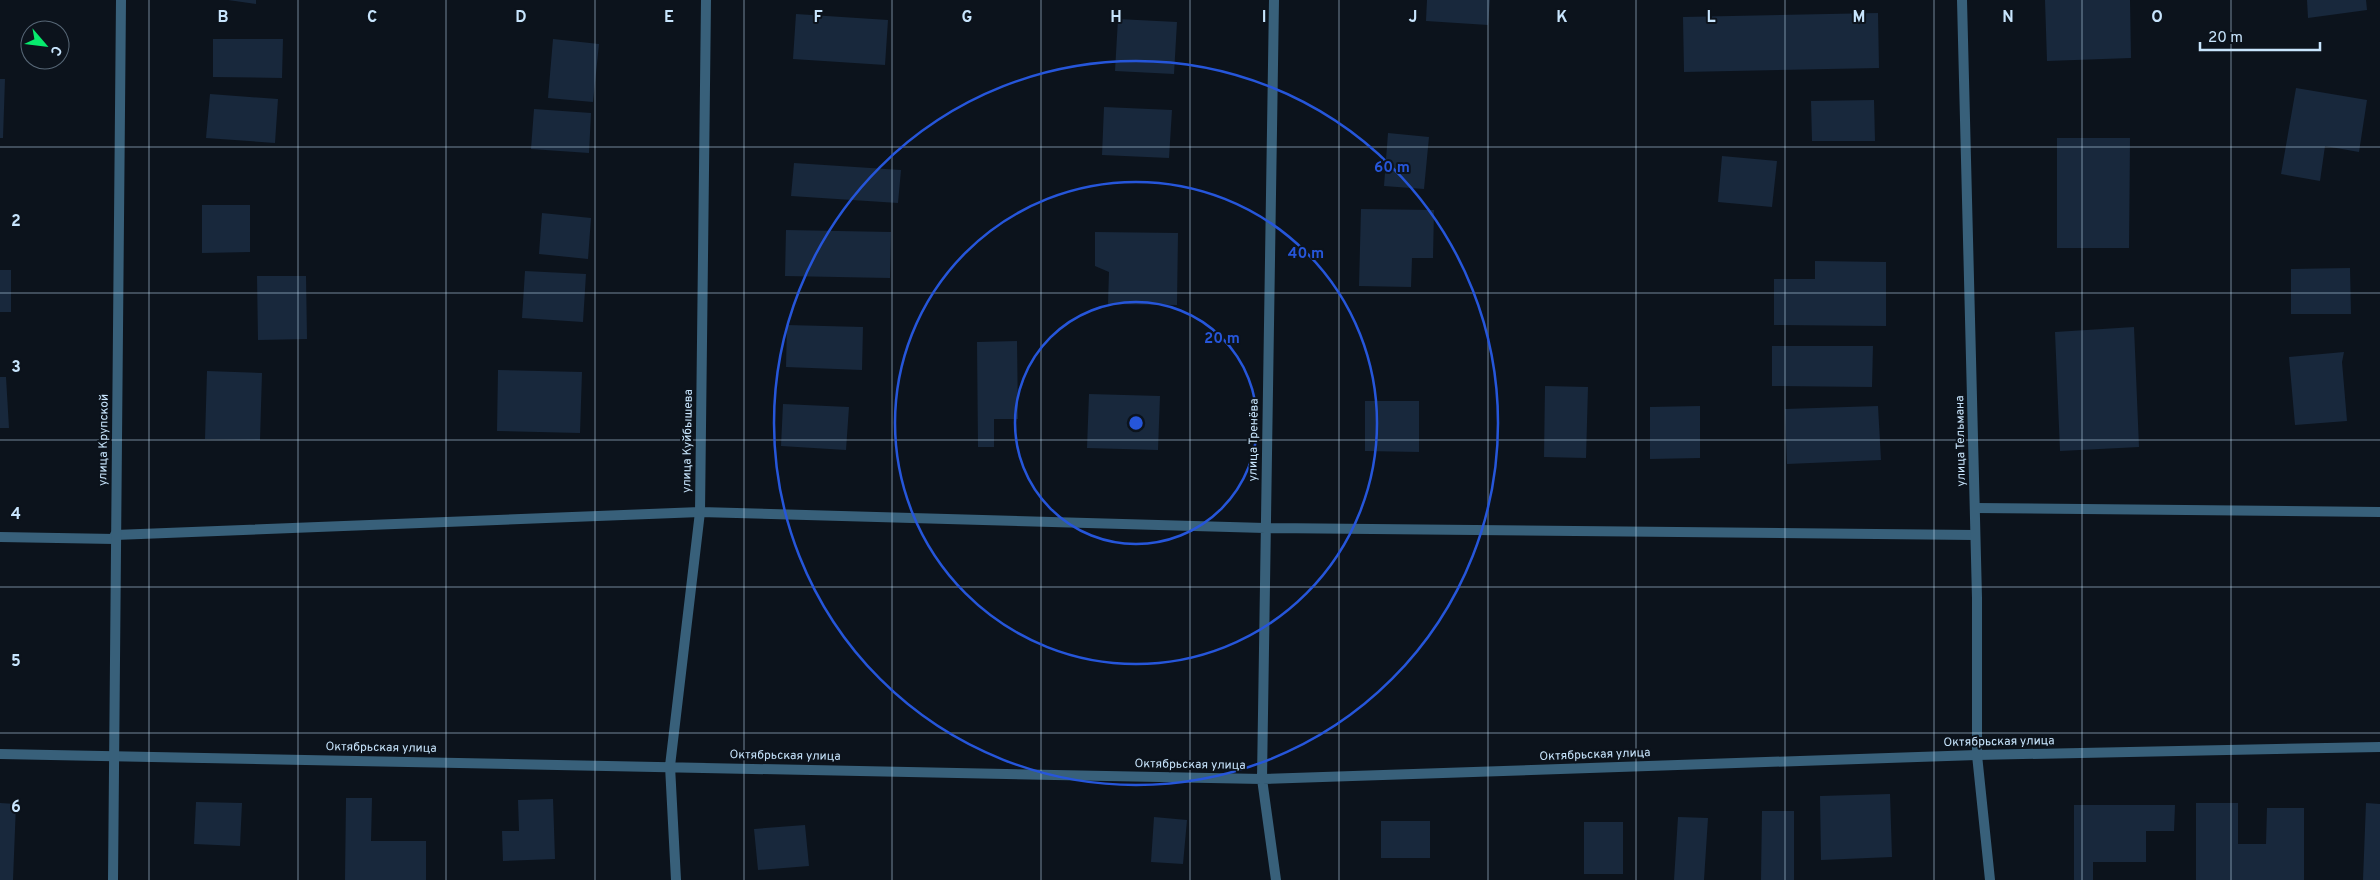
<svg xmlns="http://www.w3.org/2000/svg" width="2380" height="880" viewBox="0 0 2380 880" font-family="Overpass,sans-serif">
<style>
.building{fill:#18283c}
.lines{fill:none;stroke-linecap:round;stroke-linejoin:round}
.service{stroke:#38607a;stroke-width:10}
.minor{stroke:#38607a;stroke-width:10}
.tertiary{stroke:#38607a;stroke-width:10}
.grid{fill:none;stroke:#c8e5fd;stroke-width:1;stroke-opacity:0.55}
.ring{fill:none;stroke:#2656da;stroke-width:2.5}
.labels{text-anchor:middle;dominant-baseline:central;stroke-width:4;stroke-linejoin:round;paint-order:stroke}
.street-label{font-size:12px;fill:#c8e5fd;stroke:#0c131c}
.grid-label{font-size:16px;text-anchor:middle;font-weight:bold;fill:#c8e5fd;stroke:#0c131c;stroke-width:4;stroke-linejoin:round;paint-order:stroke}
.centre{fill:#2656da;stroke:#0c131c;stroke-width:2.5}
.ring-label{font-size:15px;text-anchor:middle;font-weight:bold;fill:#2656da;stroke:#0c131c;stroke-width:4;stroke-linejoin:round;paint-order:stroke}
</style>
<rect width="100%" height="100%" fill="#0c131c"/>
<path class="building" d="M 228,0 L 256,0 L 256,4 Z
M 1427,0 L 1490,0 L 1488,25 L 1426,21 Z
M 2045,0 L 2130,0 L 2131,58 L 2047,61 Z
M 2307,0 L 2366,0 L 2367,10 L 2308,18 Z
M 1878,13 L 1879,68 L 1684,72 L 1683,17 Z
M 796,14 L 888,20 L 885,65 L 793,59 Z
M 1118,19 L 1177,22 L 1174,74 L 1115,71 Z
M 213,39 L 283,39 L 282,78 L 213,77 Z
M 553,39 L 599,44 L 593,102 L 548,98 Z
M 0,79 L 5,79 L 3,138 L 0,138 Z
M 2296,88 L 2367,100 L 2359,152 L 2325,146 L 2320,181 L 2281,174 Z
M 210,94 L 278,99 L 275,143 L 206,138 Z
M 1874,100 L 1875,141 L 1812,141 L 1811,101 Z
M 1104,107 L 1172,110 L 1169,158 L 1102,155 Z
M 534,109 L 591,113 L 589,153 L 531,149 Z
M 1388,133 L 1429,137 L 1424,189 L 1384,186 Z
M 2057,138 L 2130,138 L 2129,248 L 2057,248 Z
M 1722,156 L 1777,161 L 1772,207 L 1718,202 Z
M 794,163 L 901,170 L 898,203 L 791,196 Z
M 202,205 L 250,205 L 250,252 L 202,253 Z
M 1361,209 L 1434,210 L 1433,258 L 1412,258 L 1411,287 L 1359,286 Z
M 542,213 L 591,218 L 588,259 L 539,254 Z
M 786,230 L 891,232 L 890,278 L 785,276 Z
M 1095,232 L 1178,233 L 1177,305 L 1108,304 L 1109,272 L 1095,266 Z
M 1815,261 L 1886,262 L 1886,326 L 1774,325 L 1774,279 L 1815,279 Z
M 2350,268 L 2351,314 L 2291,314 L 2291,269 Z
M 0,270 L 11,270 L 11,312 L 0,312 Z
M 525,271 L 586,274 L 583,322 L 522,318 Z
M 257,276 L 306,276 L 307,339 L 258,340 Z
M 787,325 L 863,327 L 862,370 L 786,367 Z
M 2134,327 L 2139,447 L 2060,451 L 2055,332 Z
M 1017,341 L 1018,419 L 994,419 L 994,447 L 978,447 L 977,342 Z
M 1772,346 L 1873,346 L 1872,387 L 1772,386 Z
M 2344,352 L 2342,362 L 2347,421 L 2295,425 L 2289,357 Z
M 498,370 L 582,372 L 580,433 L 497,431 Z
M 207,371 L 262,373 L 260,440 L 205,439 Z
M 0,377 L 6,377 L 9,428 L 0,428 Z
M 1545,386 L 1588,387 L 1586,458 L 1544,457 Z
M 1089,394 L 1160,396 L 1158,450 L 1087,448 Z
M 1365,401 L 1419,401 L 1419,452 L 1365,451 Z
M 783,404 L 849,407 L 846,450 L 781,446 Z
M 1700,406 L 1700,458 L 1650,459 L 1650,407 Z
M 1878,406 L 1881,460 L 1787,464 L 1785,409 Z
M 1890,794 L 1892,857 L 1821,860 L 1820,796 Z
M 346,798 L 372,798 L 371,841 L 426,841 L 426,880 L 345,880 Z
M 553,799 L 555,859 L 503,861 L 502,831 L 519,831 L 518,800 Z
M 196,802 L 242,803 L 240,846 L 194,844 Z
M 0,803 L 16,804 L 13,880 L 0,880 Z
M 2196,803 L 2238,803 L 2238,844 L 2266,844 L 2267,808 L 2304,808 L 2304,880 L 2196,880 Z
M 2366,803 L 2380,804 L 2380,880 L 2363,880 Z
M 2074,805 L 2175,805 L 2174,831 L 2146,831 L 2146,862 L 2093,862 L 2093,880 L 2074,880 Z
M 1762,811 L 1794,811 L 1794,880 L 1761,880 Z
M 1154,817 L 1187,820 L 1183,864 L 1151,862 Z
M 1678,817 L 1708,818 L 1704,880 L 1674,880 Z
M 1381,821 L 1430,821 L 1430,858 L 1381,858 Z
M 1584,822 L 1623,822 L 1623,874 L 1584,874 Z
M 805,825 L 809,866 L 758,870 L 754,829 Z"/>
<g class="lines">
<path class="service" d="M 1975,508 L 2380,512"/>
<path class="minor" d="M 1274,0 L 1262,779 L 1276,880
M 115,535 L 700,512 L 1265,528 L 1975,535
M 0,537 L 115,539
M 0,754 L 1262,779 L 1977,755 L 2380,747
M 676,880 L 670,766 L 700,512 L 706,0"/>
<path class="tertiary" d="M 1962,0 L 1977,598 L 1977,755 L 1990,880
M 113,880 L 121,0"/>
</g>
<path class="grid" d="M 149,0 L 149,880M 298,0 L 298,880M 446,0 L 446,880M 595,0 L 595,880M 744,0 L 744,880M 892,0 L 892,880M 1041,0 L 1041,880M 1190,0 L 1190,880M 1339,0 L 1339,880M 1488,0 L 1488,880M 1636,0 L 1636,880M 1785,0 L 1785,880M 1934,0 L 1934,880M 2082,0 L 2082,880M 2231,0 L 2231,880M 0,147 L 2380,147M 0,293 L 2380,293M 0,440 L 2380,440M 0,587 L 2380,587M 0,733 L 2380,733"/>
<g class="ring">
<circle cx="1136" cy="423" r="121"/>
<circle cx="1136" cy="423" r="241"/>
<circle cx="1136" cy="423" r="362"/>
</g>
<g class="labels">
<g class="street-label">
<text transform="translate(104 440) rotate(-89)">улица Крупской</text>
<text transform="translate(1254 440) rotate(-89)">улица Тренёва</text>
<text transform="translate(688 441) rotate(-89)">улица Куйбышева</text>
<text transform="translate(1961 441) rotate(-91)">улица Тельмана</text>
<text transform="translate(1999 742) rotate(-1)">Октябрьская улица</text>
<text transform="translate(381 748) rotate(1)">Октябрьская улица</text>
<text transform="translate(1595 755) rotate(-2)">Октябрьская улица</text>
<text transform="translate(785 756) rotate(1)">Октябрьская улица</text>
<text transform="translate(1190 765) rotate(1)">Октябрьская улица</text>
</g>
</g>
<g class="grid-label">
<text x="223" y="22">B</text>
<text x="372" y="22">C</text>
<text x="521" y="22">D</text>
<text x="669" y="22">E</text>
<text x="818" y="22">F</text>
<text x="967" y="22">G</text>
<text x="1116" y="22">H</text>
<text x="1264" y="22">I</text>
<text x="1413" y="22">J</text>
<text x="1562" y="22">K</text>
<text x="1711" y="22">L</text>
<text x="1859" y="22">M</text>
<text x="2008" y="22">N</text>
<text x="2157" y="22">O</text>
<text x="16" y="226">2</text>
<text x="16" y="372">3</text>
<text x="16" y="519">4</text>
<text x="16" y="666">5</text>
<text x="16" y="812">6</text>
</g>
<circle cx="1136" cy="423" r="8" class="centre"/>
<g class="ring-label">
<text x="1392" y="172">60 m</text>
<text x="1306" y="258">40 m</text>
<text x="1222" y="343">20 m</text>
</g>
<g transform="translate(45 45) rotate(118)"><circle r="24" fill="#0c131c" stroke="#576776"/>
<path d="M0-4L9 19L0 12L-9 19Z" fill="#07eb6d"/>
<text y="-8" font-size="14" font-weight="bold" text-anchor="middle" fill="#c8e5fd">С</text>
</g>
<path d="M2200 42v8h120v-8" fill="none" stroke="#c8e5fd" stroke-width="2.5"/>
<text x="2208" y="42" font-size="15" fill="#c8e5fd" stroke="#0c131c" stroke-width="4" paint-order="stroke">20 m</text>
</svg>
